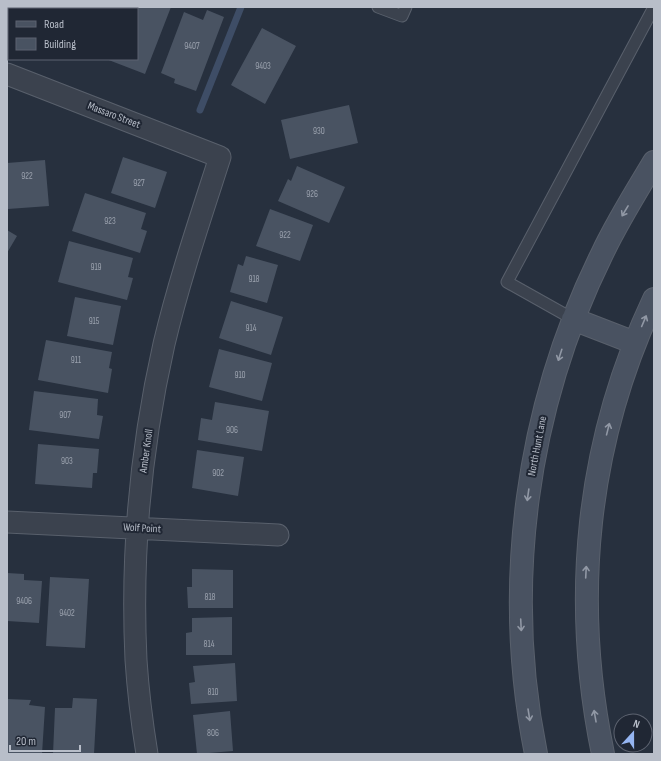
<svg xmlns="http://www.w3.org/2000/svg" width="661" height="761" viewBox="0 0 661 761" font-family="'Sofia Sans Condensed',sans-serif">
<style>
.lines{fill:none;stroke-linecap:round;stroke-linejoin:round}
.stream{stroke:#3e4d66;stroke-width:7}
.building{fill:#495362}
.service-casing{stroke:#59606c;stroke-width:13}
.minor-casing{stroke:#59606c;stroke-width:23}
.secondary-casing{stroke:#59606c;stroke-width:24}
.service{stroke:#3b424e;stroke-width:11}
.minor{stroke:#3b424e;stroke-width:21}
.secondary{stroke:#495261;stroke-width:22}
.oneway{stroke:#9198a5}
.labels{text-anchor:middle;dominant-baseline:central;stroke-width:4;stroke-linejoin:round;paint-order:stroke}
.number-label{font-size:9px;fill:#9ca3af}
.street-label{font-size:11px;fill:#b8bec9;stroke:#202734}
</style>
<rect width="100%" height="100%" fill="#27303e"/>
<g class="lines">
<path class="stream" d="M 200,110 L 241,7"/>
</g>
<path class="building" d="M 22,7 L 64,7 L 63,9 L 22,9 Z
M 75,7 L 104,7 L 109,9 L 75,9 Z
M 128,7 L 171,7 L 145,74 L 106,59 L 137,59 L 137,9 L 127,9 Z
M 207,10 L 224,17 L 196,91 L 174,83 L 175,79 L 161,73 L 184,12 L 203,20 Z
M 262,28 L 296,46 L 265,104 L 231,85 Z
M 349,105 L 358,143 L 290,159 L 281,120 Z
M 123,157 L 167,172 L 155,208 L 111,193 Z
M 45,160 L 49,206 L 8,209 L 7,163 Z
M 297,166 L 345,187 L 329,223 L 278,201 L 288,179 L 291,181 Z
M 85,193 L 146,213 L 141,229 L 147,231 L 140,253 L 72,231 Z
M 270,209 L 313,225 L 300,261 L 256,246 Z
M 7,230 L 17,236 L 7,253 Z
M 69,241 L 133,258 L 128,277 L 133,278 L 127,300 L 58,282 Z
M 246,256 L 278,265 L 267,303 L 230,292 L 238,264 L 243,266 Z
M 75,297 L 121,306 L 113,345 L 67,336 Z
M 231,301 L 283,317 L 271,355 L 219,338 Z
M 46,340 L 112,352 L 109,368 L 112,369 L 108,393 L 38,380 Z
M 219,349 L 272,363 L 262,401 L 209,387 Z
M 34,391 L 98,399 L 97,415 L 103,416 L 99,439 L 29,430 Z
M 215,402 L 269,411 L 262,451 L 198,440 L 201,418 L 212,420 Z
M 38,444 L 99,449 L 97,473 L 93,473 L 92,488 L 35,484 Z
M 197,450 L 244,457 L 238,496 L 192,488 Z
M 192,569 L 233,570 L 233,608 L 188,608 L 187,587 L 192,587 Z
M 7,573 L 24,574 L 24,580 L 42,581 L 39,623 L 7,621 Z
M 50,577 L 89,579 L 85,648 L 46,646 Z
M 232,617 L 232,655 L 186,655 L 186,633 L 192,632 L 192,618 Z
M 235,663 L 237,701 L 191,704 L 189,683 L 195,682 L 193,666 Z
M 73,698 L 97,699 L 94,754 L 53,754 L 55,708 L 72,708 Z
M 7,699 L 31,700 L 29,705 L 45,707 L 42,754 L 7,754 Z
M 230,711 L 233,751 L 197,754 L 193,715 Z"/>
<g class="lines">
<defs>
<path id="service" d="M 378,7 L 402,16 L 406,7
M 573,319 L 507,282 L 654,7"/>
<path id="minor" d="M 7,74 L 220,157 C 200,219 179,281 164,344 C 141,446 131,555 136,660 C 138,691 142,723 147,754
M 7,522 L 278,535"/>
<path id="secondary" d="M 573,319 L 635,343
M 536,754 C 502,586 526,408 602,254 C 617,222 636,192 654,162
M 603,754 C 571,599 586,443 654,299"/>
</defs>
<use href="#service" class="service-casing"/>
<use href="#minor" class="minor-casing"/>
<use href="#secondary" class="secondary-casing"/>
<use href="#service" class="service"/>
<use href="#minor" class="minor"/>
<use href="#secondary" class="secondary"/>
</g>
<defs><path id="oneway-shaft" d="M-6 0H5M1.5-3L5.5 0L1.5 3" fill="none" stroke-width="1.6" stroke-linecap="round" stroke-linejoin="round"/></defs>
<g class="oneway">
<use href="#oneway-shaft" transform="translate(625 211) rotate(121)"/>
<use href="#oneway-shaft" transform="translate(644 321) rotate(-67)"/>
<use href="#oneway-shaft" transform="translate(560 355) rotate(108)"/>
<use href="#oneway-shaft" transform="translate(608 429) rotate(-76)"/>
<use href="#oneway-shaft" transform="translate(528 495) rotate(98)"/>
<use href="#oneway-shaft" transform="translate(586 572) rotate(-87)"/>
<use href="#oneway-shaft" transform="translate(521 625) rotate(87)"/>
<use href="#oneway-shaft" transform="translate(529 715) rotate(81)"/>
<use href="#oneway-shaft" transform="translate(595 716) rotate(-100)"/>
</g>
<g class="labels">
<g class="number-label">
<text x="192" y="46">9407</text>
<text x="263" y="66">9403</text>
<text x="319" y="131">930</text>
<text x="27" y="176">922</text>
<text x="139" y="183">927</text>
<text x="312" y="194">926</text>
<text x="110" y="221">923</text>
<text x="285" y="235">922</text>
<text x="96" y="267">919</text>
<text x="254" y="279">918</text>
<text x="94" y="321">915</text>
<text x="251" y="328">914</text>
<text x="76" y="360">911</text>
<text x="240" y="375">910</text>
<text x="65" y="415">907</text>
<text x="232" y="430">906</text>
<text x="67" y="461">903</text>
<text x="218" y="473">902</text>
<text x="210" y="597">818</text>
<text x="24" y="601">9406</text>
<text x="67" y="613">9402</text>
<text x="209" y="644">814</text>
<text x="213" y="692">810</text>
<text x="213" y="733">806</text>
</g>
<g class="street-label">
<text transform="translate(114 115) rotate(21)">Massaro Street</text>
<text transform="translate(537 446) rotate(-79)">North Hunt Lane</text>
<text transform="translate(146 451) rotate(-82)">Amber Knoll</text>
<text transform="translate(142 528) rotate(3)">Wolf Point</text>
</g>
</g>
<rect width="661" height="761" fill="none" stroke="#b8bec9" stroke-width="16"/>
<rect x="8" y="8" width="130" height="52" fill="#202734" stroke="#5d6370"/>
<rect x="16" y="21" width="20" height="6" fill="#495261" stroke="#5d6370"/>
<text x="44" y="28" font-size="12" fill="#b8bec9">Road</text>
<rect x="16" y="38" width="20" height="12" fill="#495362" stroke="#5d6370"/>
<text x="44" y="48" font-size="12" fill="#b8bec9">Building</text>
<g transform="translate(633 733) rotate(21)"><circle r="19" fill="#202734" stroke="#5d6370"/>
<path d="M0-3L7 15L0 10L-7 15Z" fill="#95b5f1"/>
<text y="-6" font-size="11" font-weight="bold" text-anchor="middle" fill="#b8bec9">N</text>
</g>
<path d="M10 745v6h70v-6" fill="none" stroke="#b8bec9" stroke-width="2"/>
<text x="16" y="745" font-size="12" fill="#b8bec9" stroke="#202734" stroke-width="3" paint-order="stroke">20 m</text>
</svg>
